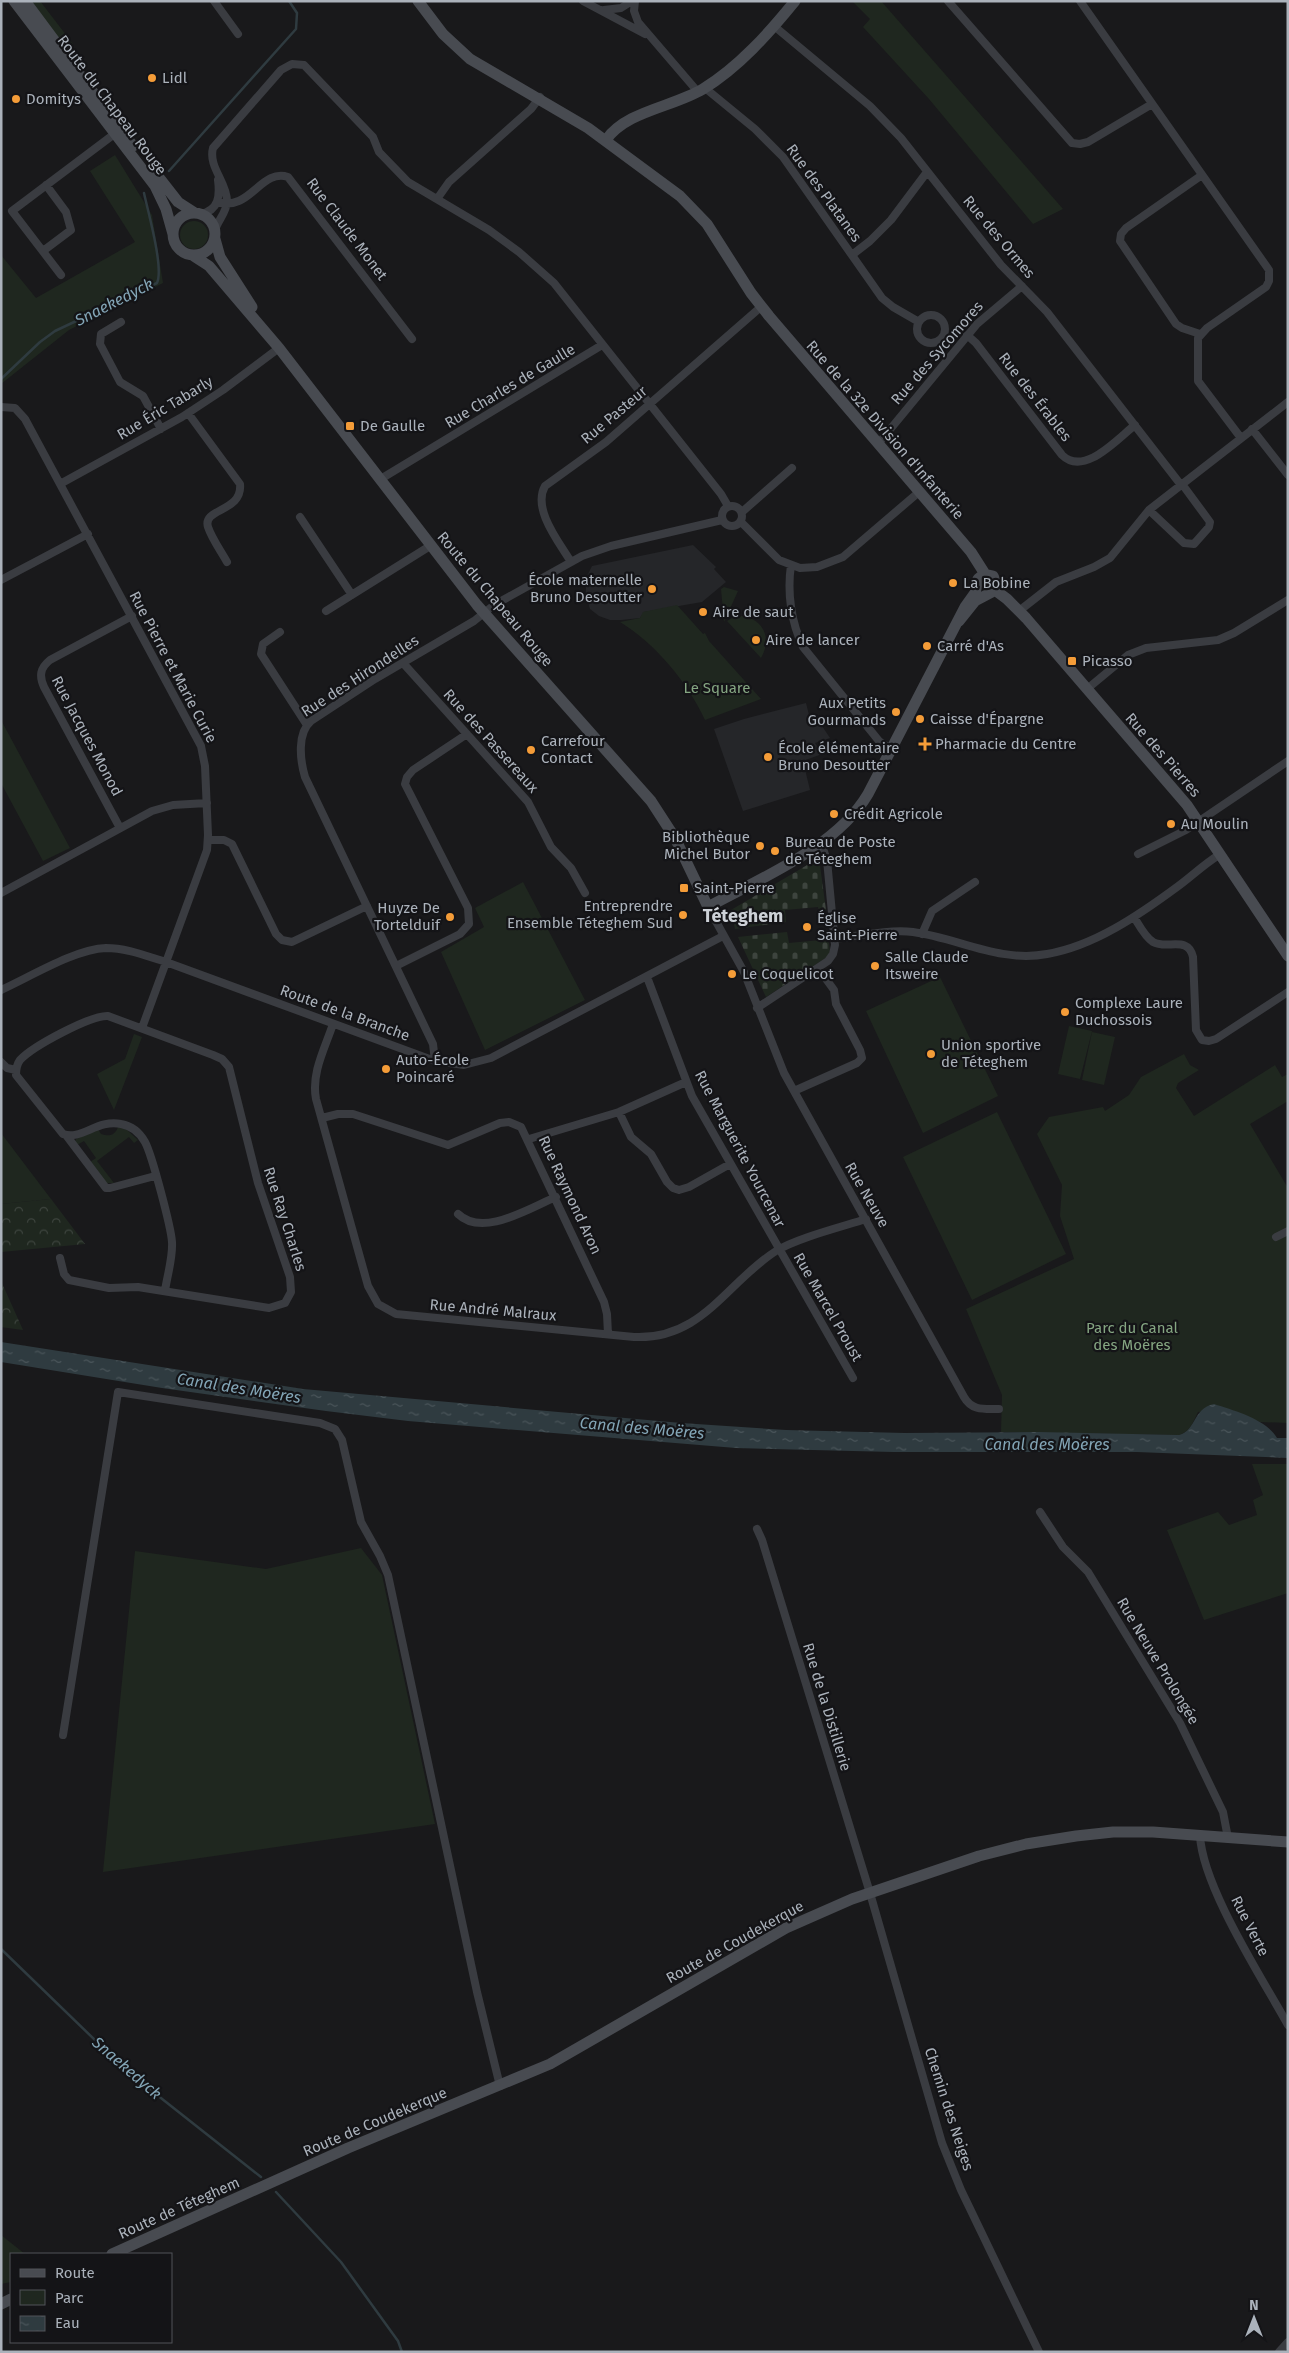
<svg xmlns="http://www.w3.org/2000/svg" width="1289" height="2353" viewBox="0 0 1289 2353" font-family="'Fira Sans',sans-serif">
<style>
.built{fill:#252629}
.green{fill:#1f271f}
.forest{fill:url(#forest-crowns)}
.cemetery{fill:url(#cemetery-stones)}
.water{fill:url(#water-ripples)}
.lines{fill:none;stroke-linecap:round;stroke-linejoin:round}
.stream{stroke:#2f3b40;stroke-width:2.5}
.street{stroke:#3a3c41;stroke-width:8}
.secondary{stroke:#484b51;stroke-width:11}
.poi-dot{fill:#f49c38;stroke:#141417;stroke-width:2}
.labels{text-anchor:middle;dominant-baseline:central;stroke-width:4.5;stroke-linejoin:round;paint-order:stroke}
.poi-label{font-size:15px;fill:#abb2bb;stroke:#141417;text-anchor:start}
.street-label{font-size:15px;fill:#abb2bb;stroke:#141417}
.park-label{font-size:15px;fill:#85a682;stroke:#141417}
.water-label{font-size:16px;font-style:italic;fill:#83a5b6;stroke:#141417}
.quarter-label{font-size:18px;font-weight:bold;fill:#cdd1d7;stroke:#141417}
</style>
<defs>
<pattern id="forest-crowns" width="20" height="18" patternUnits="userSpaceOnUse" patternTransform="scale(1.25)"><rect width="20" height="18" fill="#1f271f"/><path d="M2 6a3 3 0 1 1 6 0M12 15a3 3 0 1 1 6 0" fill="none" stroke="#3d443e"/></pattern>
<pattern id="cemetery-stones" width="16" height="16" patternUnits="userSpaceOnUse" patternTransform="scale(1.25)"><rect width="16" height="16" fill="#1f271f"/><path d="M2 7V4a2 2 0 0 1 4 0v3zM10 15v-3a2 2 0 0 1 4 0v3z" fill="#3d443e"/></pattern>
<pattern id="water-ripples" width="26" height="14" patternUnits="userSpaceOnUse" patternTransform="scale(1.25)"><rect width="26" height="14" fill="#2f3b40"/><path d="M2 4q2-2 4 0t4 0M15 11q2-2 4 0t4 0" fill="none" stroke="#4a555a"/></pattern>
</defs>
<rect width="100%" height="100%" fill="#19191b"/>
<path class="built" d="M 693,545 L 716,567 L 714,569 L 726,582 L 702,602 L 644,612 L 640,618 L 621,620 L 610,620 L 599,616 L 590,609 L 586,595 L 586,578 L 592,566 Z
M 806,703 L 811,723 L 818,720 L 830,738 L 815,743 L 822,754 L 803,761 L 810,790 L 743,811 L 714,729 L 744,719 Z"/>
<path class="green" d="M 29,1 L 40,1 L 73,44 L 70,57 Z
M 852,1 L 881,1 L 1063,209 L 1033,224 L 929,99 L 863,27 L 870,19 Z
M 115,155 L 152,215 L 163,283 L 69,330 L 1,384 L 1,255 L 36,298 L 135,242 L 90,171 Z
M180 235a14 14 0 1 1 28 0a14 14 0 1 1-28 0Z
M 724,587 L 738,591 L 724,622 L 721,589 Z
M 677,605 L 703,634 L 705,633 L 709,641 L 761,699 L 705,720 C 688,683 655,643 620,622 L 640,618 L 643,612 Z
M 742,616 C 764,619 772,639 761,658 L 727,621 L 734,617 Z
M 1,720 L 70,848 L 43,861 L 1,783 Z
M 523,882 L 585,1000 L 485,1050 L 441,952 L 484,927 L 475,908 Z
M 940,977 L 998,1096 L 923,1133 L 866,1011 Z
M 1069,1026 L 1092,1031 L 1080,1079 L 1058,1074 Z
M 1092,1032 L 1115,1037 L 1104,1085 L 1082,1080 Z
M 134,1034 L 142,1037 L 114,1110 L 97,1074 L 125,1059 Z
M 1184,1054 L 1190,1065 L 1199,1070 L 1178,1083 L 1176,1088 L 1194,1116 L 1275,1065 L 1282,1077 L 1288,1074 L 1288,1101 L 1250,1124 L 1288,1188 L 1288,1423 L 1260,1422 L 1231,1410 L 1198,1412 C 1193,1422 1190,1432 1179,1435 L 1001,1432 L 1002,1395 L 966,1309 L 1074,1259 L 1060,1216 L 1062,1185 L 1037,1134 L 1049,1117 L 1103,1107 L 1105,1111 L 1129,1095 L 1141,1077 Z
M 997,1112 L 1066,1254 L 972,1300 L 903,1157 Z
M 118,1127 L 127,1130 L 138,1140 L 134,1143 L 129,1137 L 97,1161 L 114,1183 L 105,1183 L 90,1162 L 96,1158 L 84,1141 L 77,1145 L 75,1142 L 76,1139 L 98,1129 L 101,1134 C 110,1137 115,1135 118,1127 Z
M 1,1133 L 51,1199 L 1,1204 Z
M 1252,1464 L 1288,1464 L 1288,1593 L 1204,1620 L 1167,1530 L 1218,1512 L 1229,1525 L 1257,1515 L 1253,1500 L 1263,1495 Z
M 361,1548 L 382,1575 L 435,1824 L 103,1872 L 135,1551 L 266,1569 Z
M 1,2235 L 25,2254 L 11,2254 L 11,2282 L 1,2284 Z"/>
<path class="forest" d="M 51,1199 L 85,1244 L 1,1252 L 1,1204 Z
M 1,1281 L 23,1330 L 1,1327 Z"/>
<path class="cemetery" d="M 819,858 L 826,910 L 819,911 L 818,907 L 785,910 L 786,922 L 735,929 L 731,910 Z
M 787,932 L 789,943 L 821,940 L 821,936 L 828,935 L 830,952 L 827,957 L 766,997 L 738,937 Z"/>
<path class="water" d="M 1,1342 L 303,1389 L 681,1423 L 786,1430 L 904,1433 L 1038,1432 L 1179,1435 C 1197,1430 1192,1409 1214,1404 C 1235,1411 1266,1419 1277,1438 L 1288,1438 L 1288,1458 L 1137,1452 L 894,1452 L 736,1448 L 408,1421 L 326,1411 L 162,1388 L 1,1362 Z"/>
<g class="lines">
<path class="stream" d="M 169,171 L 296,29 L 297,13 L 289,1
M 1,379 L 40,342 L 55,331 L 157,283 C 164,268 148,212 144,193
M 1,1949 L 128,2072 L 261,2177
M 276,2192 L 341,2262 L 398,2341 L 402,2352"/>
<path class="street" d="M 214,1 L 238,34
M 583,1 L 645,34
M 635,1 L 634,11 L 638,22 L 698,92
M 948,1 L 1072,143 L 1080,144 L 1088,142 L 1152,104
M 1080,1 L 1269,270 L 1269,281 L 1266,287 L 1207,328 L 1198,338 L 1198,381 L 1241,438
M 604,10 L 621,8 L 632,1
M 774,26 L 870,106 L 901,138 L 1001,265 L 1047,312 L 1181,485
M 705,88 L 755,129 L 783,157 L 882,298 L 893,307 L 919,322
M 437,199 L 449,182 L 531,109 L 540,97
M 218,202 C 250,212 261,168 288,177 L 412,339
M 201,214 C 219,210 220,196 218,180
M 215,230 C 218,220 227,212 227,201 C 227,182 208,167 213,148 L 281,70 L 292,64 L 304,65 L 373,137 L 379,152 L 408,182 L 489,230 L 519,252 L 554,283 L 721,494 L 728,506
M 43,251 L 71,230 L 66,212 L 46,185
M 852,255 L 870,241 L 891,220 L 927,172
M 61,275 L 12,211 L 117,132
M917 329a14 14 0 1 1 28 0a14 14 0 1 1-28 0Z
M 121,322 L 101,334 L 100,344 L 120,382 L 143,396 L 161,429
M 1200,334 L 1182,328 L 1176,324 L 1120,241 L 1121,234 L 1126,228 L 1202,175
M 967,335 L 976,343 L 1062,455 C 1084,477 1117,439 1135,425
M 1,407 L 15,408 L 25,419 L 201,746 L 205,766 L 208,835 L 207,850 L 142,1028
M 188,413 L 240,484 C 243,512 202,508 208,527 C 212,539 221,551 227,562
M 1252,429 L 1288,475
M 878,444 L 977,324 L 1022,286
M 379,480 L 602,345
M 60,484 L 182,417 L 223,390 L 279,348
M722 516a10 10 0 1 1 20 0a10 10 0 1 1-20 0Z
M 1149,510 L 1184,543 L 1194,544 L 1209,527 L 1210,522 L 1182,484
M 742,512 L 792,468
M 300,517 L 352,595
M 741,522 L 779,560 L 800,568 L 817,567 L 843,557 L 919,492
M 571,562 C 559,542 532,509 545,486 L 606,442 L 762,306
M 791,565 C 787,592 791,622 803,647 L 879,741 L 891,749
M 1,580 L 88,534
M 326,611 L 430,546
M 1019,611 L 1056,582 L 1094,567 L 1110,558 L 1149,510 L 1288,402
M 280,632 L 263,644 L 261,654 L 307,725
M 403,663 L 528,802 L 551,847 L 571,868 L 585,893
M 1087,689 L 1128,655 L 1146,648 L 1218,640 L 1234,633 L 1288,600
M 120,828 L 44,687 C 39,676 40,668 50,660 L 132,616
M 208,840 L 224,840 L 232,844 L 276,934 L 282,940 L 292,942 L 367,906
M 1138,854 L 1186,830 L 1288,761
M 1,893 L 152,811 L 173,805 L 207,803
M 708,907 L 744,972 L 784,1073 L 964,1397 C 972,1411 984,1409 999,1409
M 1134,917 C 1139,925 1145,937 1153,942 C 1167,950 1188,935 1193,957 L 1196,1030 L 1202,1040 L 1209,1041 L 1216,1039 L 1288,992
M 922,934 L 932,911 L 975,882
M 834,939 C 858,936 890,929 913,932 C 958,938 1000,963 1047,954 C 1094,946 1139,915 1177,887 C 1191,877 1204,864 1219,855
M 396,966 L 460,934 L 469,924 L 468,908 L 405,784 L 407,777 L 413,770 L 467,734
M 647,977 L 692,1096 L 853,1378
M 1,990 C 30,977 75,949 106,948 C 127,948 146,956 166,962 L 435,1061 L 464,1065 L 491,1058 L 723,936
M 757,1008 L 828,961 L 833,954 L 835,945 L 827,860 L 821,843
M 333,1024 C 325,1048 311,1073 316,1099 L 368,1286 L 378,1304 L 396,1314 L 634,1337 C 702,1340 726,1283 776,1251 C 797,1238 841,1227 866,1219
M 435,1061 L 433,1044 L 305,777 C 300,760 297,733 311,721 L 375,679 L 474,621 L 494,605 L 582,556 L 611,546 L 722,520
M 1,1062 L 7,1068 L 16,1070
M 794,1091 L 857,1063 L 862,1058 L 860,1050 L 836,1004 L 834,990 L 818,968
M 619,1112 L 631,1137 L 651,1154 L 667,1182 L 673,1188 L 679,1190 L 689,1187 L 730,1164
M 322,1118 L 338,1114 L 353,1114 L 448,1145 L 500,1123 L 509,1122 L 521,1127 L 604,1302 L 607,1314 L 608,1334
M 66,1135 L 106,1188 L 110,1188 L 155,1176
M 529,1139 L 619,1112 L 686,1082
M 458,1214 C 483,1238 529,1208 556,1197
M 1276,1237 L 1288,1231
M 60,1258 L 64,1274 L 69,1280 L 109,1288 L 138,1287 L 269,1308 L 285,1303 L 291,1292 L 290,1277 L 258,1183 L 229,1067 L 222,1059 L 213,1055 L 108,1016 C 91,1015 33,1046 20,1060 C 17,1064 16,1069 16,1075 L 63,1134 C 81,1141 97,1119 121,1124 C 132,1126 140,1133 145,1142 C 152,1155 171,1227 172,1242 C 173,1258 167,1276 165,1291
M 1040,1512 L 1063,1547 L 1088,1572 L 1180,1723 L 1223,1812 L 1228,1838
M 757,1529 L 762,1540 L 870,1893 L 942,2143 L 961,2190 L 1039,2352
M 63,1735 L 118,1392 L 320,1423 L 335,1429 L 342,1440 L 361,1522 L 380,1556 L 388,1575 L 477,1992 L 500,2086
M 1200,1835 C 1202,1886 1262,1978 1288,2025
M 1279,2352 L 1288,2342"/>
<path class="secondary" d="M 14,1 L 155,186 L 166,209 L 173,234
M 25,1 L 133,146
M 418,1 L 443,34 L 470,59 L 588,128 L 680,196 L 707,224 L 751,293 L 769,316 L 971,552 L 985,574
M 606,140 C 626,111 673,107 703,89 C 739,67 769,33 795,1
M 153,170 L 178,202 L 195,213
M173 234a21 21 0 1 1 42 0a21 21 0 1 1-42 0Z
M 215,239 L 220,257 L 252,307
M 192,255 L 209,266 L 279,348 L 477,605 L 651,801 L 675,838 L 708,907 C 761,878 837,847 868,794 L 965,607 L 975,593 L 978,579 L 984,574 L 993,576 L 996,583 L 994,591 L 975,601 L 959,621
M 995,590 L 1007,599 L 1026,618 L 1187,805 L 1288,956
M 112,2254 L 348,2148 L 550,2064 L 786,1928 L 852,1899 L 979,1856 L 1026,1844 L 1076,1836 L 1113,1832 L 1153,1832 L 1288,1842
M 1,2304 L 11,2299"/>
</g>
<g class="poi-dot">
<circle cx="152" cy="78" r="5"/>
<circle cx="16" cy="99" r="5"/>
<rect x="345" y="421" width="10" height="10" rx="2.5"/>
<circle cx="953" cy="583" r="5"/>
<circle cx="652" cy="589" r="5"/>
<circle cx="703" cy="612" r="5"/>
<circle cx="756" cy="640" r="5"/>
<circle cx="927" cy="646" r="5"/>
<rect x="1067" y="656" width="10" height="10" rx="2.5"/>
<circle cx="896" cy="712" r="5"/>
<circle cx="920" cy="719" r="5"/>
<path d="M922.5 736.5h5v5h5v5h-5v5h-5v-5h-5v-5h5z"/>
<circle cx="531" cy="750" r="5"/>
<circle cx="768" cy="757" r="5"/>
<circle cx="834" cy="814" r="5"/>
<circle cx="1171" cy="824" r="5"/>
<circle cx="760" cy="846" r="5"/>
<circle cx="775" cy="851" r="5"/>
<rect x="679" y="883" width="10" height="10" rx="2.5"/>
<circle cx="683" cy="915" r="5"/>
<circle cx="450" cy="917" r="5"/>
<circle cx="807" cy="927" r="5"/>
<circle cx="875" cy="966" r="5"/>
<circle cx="732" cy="974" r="5"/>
<circle cx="1065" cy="1012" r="5"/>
<circle cx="931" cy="1054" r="5"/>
<circle cx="386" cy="1069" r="5"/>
</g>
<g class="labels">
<g class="poi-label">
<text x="162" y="78">Lidl</text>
<text x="26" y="99">Domitys</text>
<text x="360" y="426">De Gaulle</text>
<text x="642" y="580" text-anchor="end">École maternelle<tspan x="642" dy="17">Bruno Desoutter</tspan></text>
<text x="963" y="583">La Bobine</text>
<text x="713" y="612">Aire de saut</text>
<text x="766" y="640">Aire de lancer</text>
<text x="937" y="646">Carré d'As</text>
<text x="1082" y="661">Picasso</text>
<text x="886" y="703" text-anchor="end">Aux Petits<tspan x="886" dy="17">Gourmands</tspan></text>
<text x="930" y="719">Caisse d'Épargne</text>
<text x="541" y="741">Carrefour<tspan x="541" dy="17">Contact</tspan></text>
<text x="935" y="744">Pharmacie du Centre</text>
<text x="778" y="748">École élémentaire<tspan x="778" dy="17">Bruno Desoutter</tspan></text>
<text x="844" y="814">Crédit Agricole</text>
<text x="1181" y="824">Au Moulin</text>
<text x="750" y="837" text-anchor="end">Bibliothèque<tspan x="750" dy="17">Michel Butor</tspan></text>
<text x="785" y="842">Bureau de Poste<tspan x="785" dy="17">de Téteghem</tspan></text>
<text x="694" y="888">Saint-Pierre</text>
<text x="673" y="906" text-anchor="end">Entreprendre<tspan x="673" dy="17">Ensemble Téteghem Sud</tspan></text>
<text x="440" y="908" text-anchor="end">Huyze De<tspan x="440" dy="17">Tortelduif</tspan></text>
<text x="817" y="918">Église<tspan x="817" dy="17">Saint-Pierre</tspan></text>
<text x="885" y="957">Salle Claude<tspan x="885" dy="17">Itsweire</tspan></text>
<text x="742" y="974">Le Coquelicot</text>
<text x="1075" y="1003">Complexe Laure<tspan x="1075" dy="17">Duchossois</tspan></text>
<text x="941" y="1045">Union sportive<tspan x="941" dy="17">de Téteghem</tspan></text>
<text x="396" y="1060">Auto-École<tspan x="396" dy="17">Poincaré</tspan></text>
</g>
<g class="street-label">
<text transform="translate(112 105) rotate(53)">Route du Chapeau Rouge</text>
<text transform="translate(824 193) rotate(54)">Rue des Platanes</text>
<text transform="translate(347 229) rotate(53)">Rue Claude Monet</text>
<text transform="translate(999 237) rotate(50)">Rue des Ormes</text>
<text transform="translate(937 353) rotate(-49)">Rue des Sycomores</text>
<text transform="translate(510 386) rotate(-31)">Rue Charles de Gaulle</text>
<text transform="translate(1035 397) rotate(52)">Rue des Érables</text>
<text transform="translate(165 408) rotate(-31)">Rue Éric Tabarly</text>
<text transform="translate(614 415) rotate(-40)">Rue Pasteur</text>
<text transform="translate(885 430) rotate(49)">Rue de la 32e Division d'Infanterie</text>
<text transform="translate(495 599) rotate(50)">Route du Chapeau Rouge</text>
<text transform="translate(173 667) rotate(62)">Rue Pierre et Marie Curie</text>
<text transform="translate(360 676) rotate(-33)">Rue des Hirondelles</text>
<text transform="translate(87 736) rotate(62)">Rue Jacques Monod</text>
<text transform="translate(491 741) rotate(48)">Rue des Passereaux</text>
<text transform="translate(1163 755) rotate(49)">Rue des Pierres</text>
<text transform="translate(345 1013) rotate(20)">Route de la Branche</text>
<text transform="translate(740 1149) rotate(62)">Rue Marguerite Yourcenar</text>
<text transform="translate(570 1195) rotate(65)">Rue Raymond Aron</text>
<text transform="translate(867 1195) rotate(60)">Rue Neuve</text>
<text transform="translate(285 1219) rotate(72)">Rue Ray Charles</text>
<text transform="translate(828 1307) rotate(60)">Rue Marcel Proust</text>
<text transform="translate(493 1310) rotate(5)">Rue André Malraux</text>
<text transform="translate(1158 1661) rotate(59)">Rue Neuve Prolongée</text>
<text transform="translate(827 1707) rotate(73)">Rue de la Distillerie</text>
<text transform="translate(1250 1926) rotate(63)">Rue Verte</text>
<text transform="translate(735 1942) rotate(-29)">Route de Coudekerque</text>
<text transform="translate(949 2109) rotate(72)">Chemin des Neiges</text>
<text transform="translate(375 2122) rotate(-23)">Route de Coudekerque</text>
<text transform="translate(179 2208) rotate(-24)">Route de Téteghem</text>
</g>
<g class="park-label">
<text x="717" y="688">Le Square</text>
<text x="1132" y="1328">Parc du Canal<tspan x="1132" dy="17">des Moëres</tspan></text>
</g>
<g class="water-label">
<text transform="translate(114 302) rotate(-27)">Snaekedyck</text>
<text transform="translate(239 1388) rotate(9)">Canal des Moëres</text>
<text transform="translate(642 1428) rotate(5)">Canal des Moëres</text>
<text x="1047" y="1444">Canal des Moëres</text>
<text transform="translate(127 2068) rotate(41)">Snaekedyck</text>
</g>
<g class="quarter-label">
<text x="743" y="916">Téteghem</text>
</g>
</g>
<rect width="1289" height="2353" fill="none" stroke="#abb2bb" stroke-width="5"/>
<rect x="10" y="2253" width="162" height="90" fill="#141417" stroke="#505359"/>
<rect x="20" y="2269" width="25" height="8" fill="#484b51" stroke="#505359"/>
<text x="55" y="2278" font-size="15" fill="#abb2bb">Route</text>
<rect x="20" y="2290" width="25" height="15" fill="#1f271f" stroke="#505359"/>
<text x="55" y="2303" font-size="15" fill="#abb2bb">Parc</text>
<rect x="20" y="2316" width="25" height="15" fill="url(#water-ripples)" stroke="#505359"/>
<text x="55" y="2328" font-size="15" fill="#abb2bb">Eau</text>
<g transform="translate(1254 2318)" stroke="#141417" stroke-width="4" paint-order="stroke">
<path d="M0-4L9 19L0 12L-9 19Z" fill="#abb2bb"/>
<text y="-8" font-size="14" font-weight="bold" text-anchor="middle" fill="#abb2bb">N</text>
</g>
</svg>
